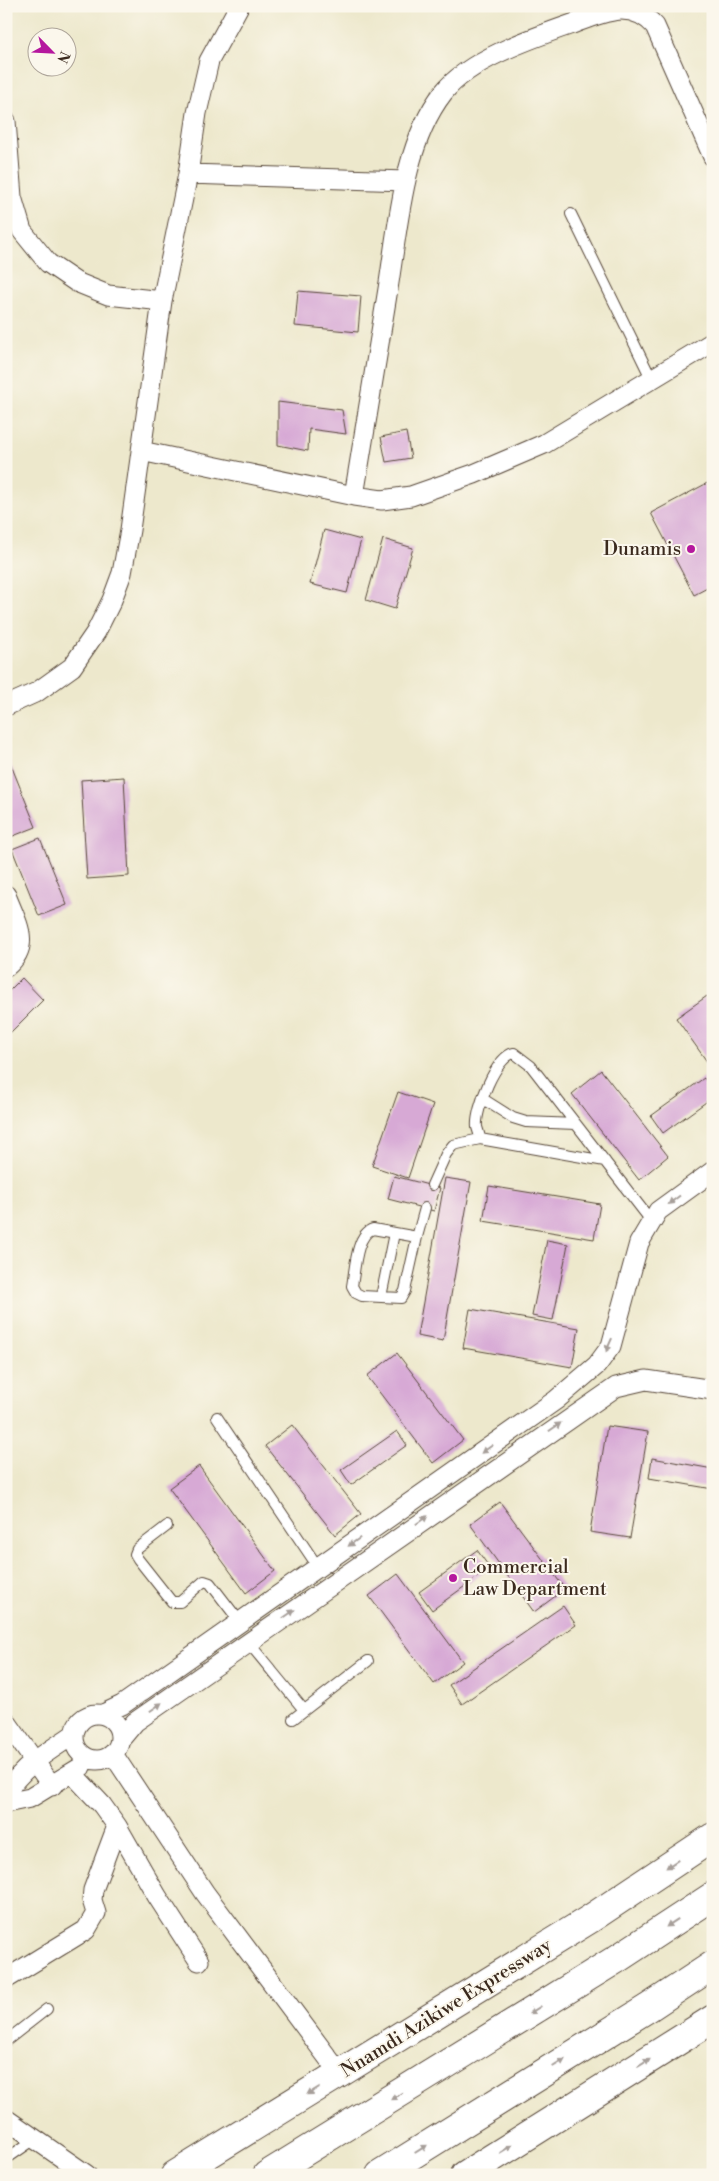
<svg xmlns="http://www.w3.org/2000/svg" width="719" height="2181" viewBox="0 0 719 2181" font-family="'Libre Bodoni',serif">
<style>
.building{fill:#d7a9d5}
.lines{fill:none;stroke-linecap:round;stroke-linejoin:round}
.lane-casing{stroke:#564638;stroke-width:12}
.street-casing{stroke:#564638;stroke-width:21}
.highway-casing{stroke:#564638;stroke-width:30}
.lane{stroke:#fff;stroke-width:10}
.street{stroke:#fff;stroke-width:19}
.highway{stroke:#fff;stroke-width:28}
.oneway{fill:#a79f9a}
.poi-dot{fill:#b5179e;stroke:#fbf7ec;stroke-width:2}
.labels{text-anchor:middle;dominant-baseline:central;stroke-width:4;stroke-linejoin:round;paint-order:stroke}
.poi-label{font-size:19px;fill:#3b2a1e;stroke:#fbf7ec;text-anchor:end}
.street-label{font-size:19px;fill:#3b2a1e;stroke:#fbf7ec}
</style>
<rect width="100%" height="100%" fill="#fbf7ec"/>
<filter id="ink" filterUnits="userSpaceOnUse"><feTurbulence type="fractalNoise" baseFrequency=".02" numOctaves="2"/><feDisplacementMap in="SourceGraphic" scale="10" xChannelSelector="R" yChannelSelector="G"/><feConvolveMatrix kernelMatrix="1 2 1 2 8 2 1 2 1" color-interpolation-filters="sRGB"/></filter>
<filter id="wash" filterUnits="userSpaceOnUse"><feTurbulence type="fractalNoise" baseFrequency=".0096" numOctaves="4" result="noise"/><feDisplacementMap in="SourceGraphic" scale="20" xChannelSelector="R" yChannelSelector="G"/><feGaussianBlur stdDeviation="1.12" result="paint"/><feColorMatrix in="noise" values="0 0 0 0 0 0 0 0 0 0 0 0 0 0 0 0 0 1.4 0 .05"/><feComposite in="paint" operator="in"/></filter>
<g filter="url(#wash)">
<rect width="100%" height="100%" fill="#ede8cc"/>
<g id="blocks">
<path class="building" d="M 298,291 L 361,296 L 358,332 L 295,326 Z
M 278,402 L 342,410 L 346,434 L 309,429 L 308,451 L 278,445 Z
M 406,432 L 411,458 L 386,462 L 381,437 Z
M 713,480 L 713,585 L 694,595 L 651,513 Z
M 324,530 L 361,540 L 347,593 L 310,584 Z
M 383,539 L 413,548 L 395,609 L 366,600 Z
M 9,760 L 36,827 L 8,838 L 6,833 L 6,761 Z
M 124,777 L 129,876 L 87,879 L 81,780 Z
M 40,838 L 67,905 L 39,916 L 12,849 Z
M 22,978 L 43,1000 L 6,1037 L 6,994 Z
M 707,996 L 713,1003 L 713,1070 L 676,1018 Z
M 601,1070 L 668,1156 L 639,1180 L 572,1094 Z
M 704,1078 L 713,1090 L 713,1097 L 663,1133 L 651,1116 Z
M 398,1092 L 433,1104 L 408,1178 L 372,1166 Z
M 394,1176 L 440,1188 L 434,1211 L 388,1199 Z
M 445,1178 L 471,1182 L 443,1341 L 417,1336 Z
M 489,1186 L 600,1204 L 594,1239 L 483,1221 Z
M 547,1240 L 568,1244 L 553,1320 L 532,1316 Z
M 470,1309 L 579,1328 L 572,1367 L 463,1348 Z
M 397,1353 L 463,1440 L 433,1463 L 367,1376 Z
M 292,1425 L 361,1514 L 335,1535 L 265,1446 Z
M 607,1426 L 648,1432 L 630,1538 L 590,1532 Z
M 397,1431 L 407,1445 L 351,1485 L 341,1470 Z
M 652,1458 L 713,1469 L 713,1489 L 649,1478 Z
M 199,1466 L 275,1571 L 246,1593 L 169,1488 Z
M 500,1502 L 565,1589 L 534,1612 L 470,1524 Z
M 477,1550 L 490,1568 L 432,1610 L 419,1592 Z
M 398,1574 L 463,1662 L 434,1684 L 369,1596 Z
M 563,1606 L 576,1625 L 462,1704 L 449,1685 Z"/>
</g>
</g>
<g filter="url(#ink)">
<use href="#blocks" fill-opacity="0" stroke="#564638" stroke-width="1"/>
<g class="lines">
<defs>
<path id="lane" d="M 571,214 L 652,380
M 483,1099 L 513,1118 L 526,1122 L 576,1124
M 480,1139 C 480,1135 478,1131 477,1127 C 475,1110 496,1056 514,1053 L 531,1066 L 652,1222
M 432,1185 L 446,1154 L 453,1145 L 480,1139 L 605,1161
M 417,1237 L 405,1291 L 401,1298 L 362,1296 L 356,1293 L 352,1286 C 355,1270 356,1234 373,1229 L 417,1237 L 425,1208
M 381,1297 L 394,1233
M 217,1417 L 318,1567
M 167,1526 L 137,1549 L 135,1554 L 138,1559 L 172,1602 L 180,1602 L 204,1581 L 210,1583 L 240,1622
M 248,1642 L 304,1710
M 293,1719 L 368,1661
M 6,2041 L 47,2009
M 6,2159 L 35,2139"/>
<path id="street" d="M 6,121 L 12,197 L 22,231 L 48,263 L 76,282 L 108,295 L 162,301 L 188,174 L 197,113 L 209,61 L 239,6
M 188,174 L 406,181
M 141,451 L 354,496 L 382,500 L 411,496 L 474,474 L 544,444 L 713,342
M 354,496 C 365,429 376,362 387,295 C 398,231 402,146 443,93 C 469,59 535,37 575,23 C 606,11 631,0 655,26 L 713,157
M 6,706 L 37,692 L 72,667 L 96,632 L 112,600 L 122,573 L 130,530 L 162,301
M 6,895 C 16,922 33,945 6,967
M74 1737a23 23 0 1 1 46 0a23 23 0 1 1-46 0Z
M 103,1714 L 122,1705 L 556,1400 L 597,1365 L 611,1346 L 639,1243 L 658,1211 L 713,1171
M 6,1721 L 52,1786
M 120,1740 L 135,1722 L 616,1387 L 646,1380 L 713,1390
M 113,1754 L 205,1893 L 340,2074
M 72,1773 L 102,1805 L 117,1826 L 157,1896 L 199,1961
M 6,1793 C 23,1766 47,1752 73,1735
M 6,1803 L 30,1798 L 81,1767
M 6,1979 L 86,1930 L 96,1913 L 92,1900 L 93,1890 L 117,1826
M 6,2119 L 87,2175"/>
<path id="highway" d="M 175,2175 L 590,1919 L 713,1837
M 267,2175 L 620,1957 L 713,1896
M 380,2175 L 648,2008 L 713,1965
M 465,2175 L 713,2019"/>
</defs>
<use href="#lane" class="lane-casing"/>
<use href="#street" class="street-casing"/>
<use href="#highway" class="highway-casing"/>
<use href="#lane" class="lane"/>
<use href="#street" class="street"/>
<use href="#highway" class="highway"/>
</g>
<defs><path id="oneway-solid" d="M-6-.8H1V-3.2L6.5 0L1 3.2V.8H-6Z" transform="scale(1.25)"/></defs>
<g class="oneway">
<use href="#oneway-solid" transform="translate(674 1200) rotate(143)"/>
<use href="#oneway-solid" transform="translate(609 1345) rotate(114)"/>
<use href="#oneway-solid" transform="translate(555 1427) rotate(-35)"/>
<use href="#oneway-solid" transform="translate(487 1449) rotate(145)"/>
<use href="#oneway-solid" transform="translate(422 1520) rotate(-35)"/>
<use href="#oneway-solid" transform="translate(354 1542) rotate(145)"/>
<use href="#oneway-solid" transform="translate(289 1614) rotate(-35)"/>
<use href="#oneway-solid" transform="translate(156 1707) rotate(-35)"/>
<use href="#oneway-solid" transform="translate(672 1864) rotate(146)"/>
<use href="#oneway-solid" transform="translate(672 1923) rotate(146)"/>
<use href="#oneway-solid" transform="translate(535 2010) rotate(148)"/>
<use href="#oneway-solid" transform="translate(559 2063) rotate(-32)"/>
<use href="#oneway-solid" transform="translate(644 2063) rotate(-32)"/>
<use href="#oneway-solid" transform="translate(313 2091) rotate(148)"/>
<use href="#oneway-solid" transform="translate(397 2096) rotate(148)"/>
<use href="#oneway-solid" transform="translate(421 2149) rotate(-32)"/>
<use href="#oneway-solid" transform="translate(506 2149) rotate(-32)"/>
</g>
</g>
<g class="poi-dot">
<circle cx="691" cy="549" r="5"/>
<circle cx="453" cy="1578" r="5"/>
</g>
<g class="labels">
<g class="poi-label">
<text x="681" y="549">Dunamis</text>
<text x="463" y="1567" text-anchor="start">Commercial<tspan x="463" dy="22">Law Department</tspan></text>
</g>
<g class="street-label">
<text transform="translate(446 2008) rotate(-32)">Nnamdi Azikiwe Expressway</text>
</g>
</g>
<rect width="719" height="2181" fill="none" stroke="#fbf7ec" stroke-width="25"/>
<g transform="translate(52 52) rotate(114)"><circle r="24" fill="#fbf7ec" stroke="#aea59a"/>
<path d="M0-4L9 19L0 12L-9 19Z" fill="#b5179e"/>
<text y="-8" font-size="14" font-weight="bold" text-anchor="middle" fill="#3b2a1e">N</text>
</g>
</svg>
